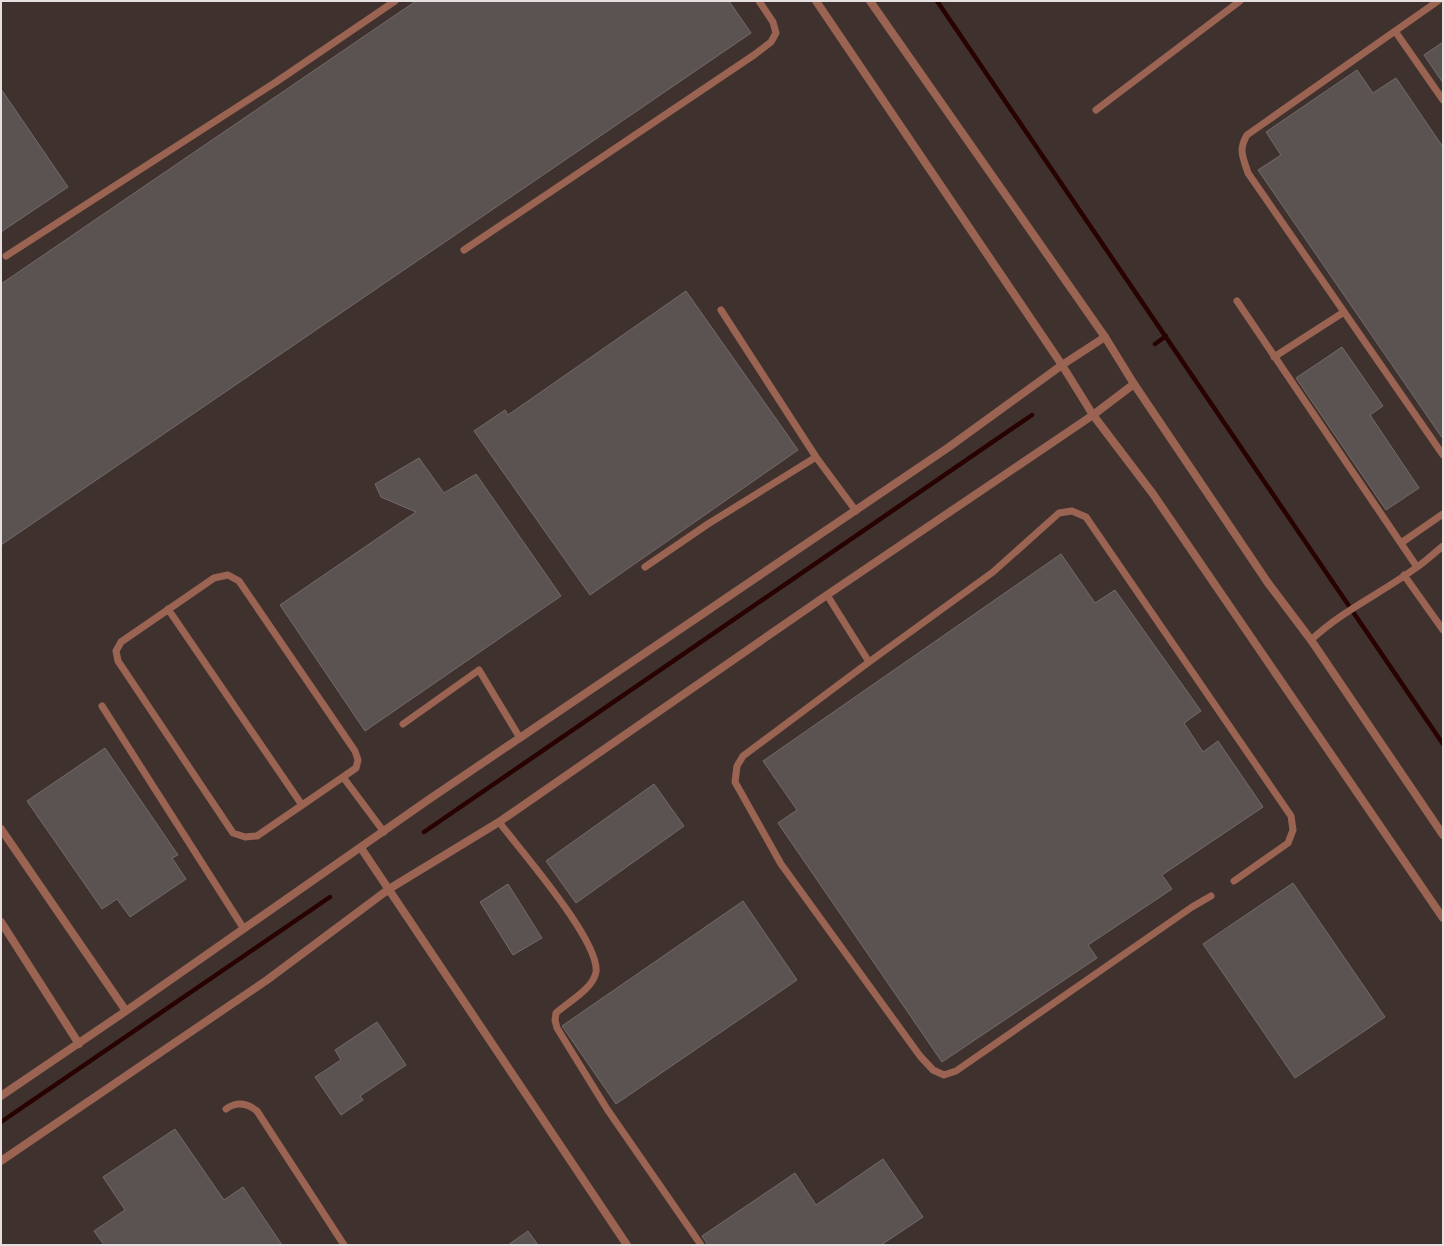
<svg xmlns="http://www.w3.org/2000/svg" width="1444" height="1246" viewBox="0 0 1444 1246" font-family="'PT Sans Narrow',sans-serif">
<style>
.built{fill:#3f322e}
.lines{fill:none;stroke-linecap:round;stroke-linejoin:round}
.stream{stroke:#280200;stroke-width:4.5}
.building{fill:#5b5351;stroke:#736b69}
.service{stroke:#9b6352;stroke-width:7}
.minor{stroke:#9b6352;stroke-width:8}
.tertiary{stroke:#9b6352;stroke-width:8}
</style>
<rect width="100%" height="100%" fill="#312b29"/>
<path class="built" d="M 1,1 L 1443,1 L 1443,1245 L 1,1245 Z"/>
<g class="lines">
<path class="stream" d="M 937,1 L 1443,744
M 1155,344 L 1166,336
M 424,832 L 1032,415
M 1,1122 L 330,897"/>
</g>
<path class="building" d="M 416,1 L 729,1 L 751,33 L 1,545 L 1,284 Z
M 1443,42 L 1443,83 L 1424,55 Z
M 1357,70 L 1373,93 L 1396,78 L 1443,147 L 1443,439 L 1258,170 L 1281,155 L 1266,132 Z
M 1,89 L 68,187 L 1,232 Z
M 686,291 L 798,450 L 590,595 L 474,431 L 505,410 L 508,415 Z
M 1342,347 L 1383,406 L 1370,415 L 1419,488 L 1386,510 L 1296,378 Z
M 419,458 L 444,493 L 476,474 L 561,596 L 365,731 L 280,605 L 416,512 L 381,497 L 375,484 Z
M 1061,554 L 1095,603 L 1115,590 L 1201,711 L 1184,723 L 1203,752 L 1218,741 L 1263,807 L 1162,875 L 1172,889 L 1088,945 L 1097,958 L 942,1062 L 778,823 L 797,810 L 763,761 Z
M 105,748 L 178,855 L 172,858 L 186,879 L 130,917 L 117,899 L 102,909 L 27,801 Z
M 654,784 L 684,826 L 576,903 L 546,861 Z
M 1293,883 L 1385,1017 L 1295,1078 L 1203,944 Z
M 508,884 L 542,938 L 513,955 L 480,902 Z
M 743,901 L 797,980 L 616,1104 L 562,1026 Z
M 377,1022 L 406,1065 L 360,1096 L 363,1100 L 341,1115 L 315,1077 L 341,1060 L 335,1050 Z
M 175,1129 L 224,1200 L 243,1187 L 282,1245 L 104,1245 L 94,1231 L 125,1210 L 103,1177 Z
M 883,1159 L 923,1217 L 881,1245 L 708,1245 L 702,1236 L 795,1173 L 816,1205 Z
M 528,1231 L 538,1245 L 508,1245 Z"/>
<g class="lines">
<path class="service" d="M 1438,1 L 1247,135 C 1238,150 1243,157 1248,173 L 1443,455
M 1395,31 L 1443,100
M 1096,110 L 1240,1
M 464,250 L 754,55 L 771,42 L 776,33 L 773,22 L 759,1
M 6,256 L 276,82 L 395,1
M 1237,301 L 1417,567
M 721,310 L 816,457 L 856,511
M 1274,357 L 1344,312
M 1401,543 L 1443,514
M 645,567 L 708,524 L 816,457
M 228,575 L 239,581 L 355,751 L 358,760 L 356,768 L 343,777 L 257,836 L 245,837 L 233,833 L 118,661 L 116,651 L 121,642 L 214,578 Z
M 1404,575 L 1443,630
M 827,595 L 869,662 L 993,572 L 1059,513 L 1072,511 L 1086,517 L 1291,816 L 1293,830 L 1288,843 L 1234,881
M 168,609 L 302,805
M 1311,640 C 1343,610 1382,593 1417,567 C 1426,561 1434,553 1443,546
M 869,662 L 743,756 L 737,766 L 735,782 L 781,864 L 920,1056 L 933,1070 L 944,1075 L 956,1071 L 1192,907 L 1211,896
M 102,706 L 244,929
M 403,724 L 479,670 L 520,738
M 343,777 L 384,832
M 499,822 C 520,850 600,941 596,972 C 593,989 568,1002 556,1013 L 555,1020 L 557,1028 L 607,1109 L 701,1245
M 226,1109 C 237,1101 247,1103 257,1111 L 344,1245"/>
<path class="minor" d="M 1,829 L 126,1011
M 361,848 L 627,1245
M 1,922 L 79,1044
M 1,1096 L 126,1011 L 428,800 L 949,447 L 1062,365 L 1105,337
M 1,1161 L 267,980 L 389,889 L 499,822 L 827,595 L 1093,415 L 1134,384"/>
<path class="tertiary" d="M 816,1 L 1062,365 L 1093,415 L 1153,494 L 1443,918
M 870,1 L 1105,337 L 1134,384 L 1268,583 L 1311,640 L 1443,835"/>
</g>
<rect width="1444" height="1246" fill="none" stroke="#e5e0df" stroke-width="4"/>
</svg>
